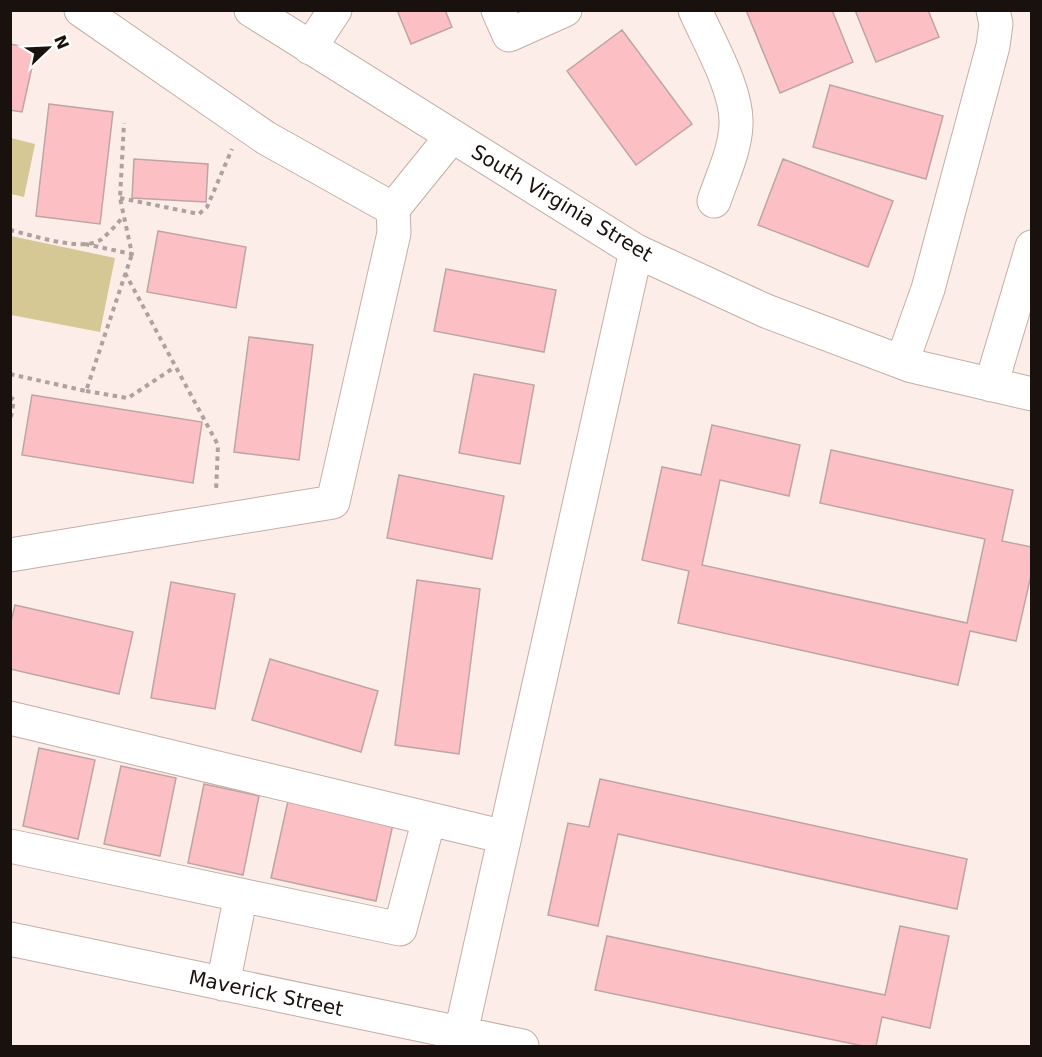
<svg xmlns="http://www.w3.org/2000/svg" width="1042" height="1057" viewBox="0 0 1042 1057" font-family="'DejaVu Sans',sans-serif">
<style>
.green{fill:#d6c895}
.building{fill:#fcc0c4;stroke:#bea4a6;stroke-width:1.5}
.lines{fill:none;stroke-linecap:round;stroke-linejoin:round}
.minor-casing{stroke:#c5aea5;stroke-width:35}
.path{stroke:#afa29e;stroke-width:4;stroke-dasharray:4.5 4.5;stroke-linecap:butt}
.minor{stroke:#fff;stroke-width:33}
.labels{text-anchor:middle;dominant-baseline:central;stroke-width:4.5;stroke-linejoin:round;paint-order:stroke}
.street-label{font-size:20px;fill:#19110e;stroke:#fff}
</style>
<rect width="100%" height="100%" fill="#fcede8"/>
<path class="green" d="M 11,138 L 35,144 L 24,197 L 11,194 Z
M 11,236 L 115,258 L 100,332 L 11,315 Z"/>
<path class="building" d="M 397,10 L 445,10 L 452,27 L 411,44 Z
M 746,10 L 832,10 L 853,62 L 780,93 Z
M 855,10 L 928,10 L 939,37 L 876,62 Z
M 622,30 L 692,124 L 636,165 L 567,71 Z
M 10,44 L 36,49 L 22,112 L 10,110 Z
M 830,85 L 943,116 L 926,179 L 813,147 Z
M 49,104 L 113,112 L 100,224 L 36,216 Z
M 134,159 L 208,164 L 206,202 L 132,198 Z
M 783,159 L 893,201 L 868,267 L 758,225 Z
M 158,231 L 246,247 L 236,308 L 147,292 Z
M 446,269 L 556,290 L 544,352 L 434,331 Z
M 249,337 L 313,345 L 299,460 L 234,452 Z
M 474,374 L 534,385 L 520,464 L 459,453 Z
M 32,395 L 202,422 L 193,483 L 22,455 Z
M 712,425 L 800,445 L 789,496 L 720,480 L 702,565 L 967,623 L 985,539 L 820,503 L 831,450 L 1013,490 L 1002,541 L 1032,547 L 1032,571 L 1016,641 L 970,631 L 958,685 L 678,623 L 689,571 L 642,560 L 662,467 L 701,475 Z
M 399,475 L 504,496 L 492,559 L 387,538 Z
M 417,580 L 480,589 L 459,754 L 395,745 Z
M 171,582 L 235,594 L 215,709 L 151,698 Z
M 15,605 L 133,632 L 119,694 L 10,669 L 10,626 Z
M 270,659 L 378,691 L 361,752 L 252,720 Z
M 39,748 L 95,760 L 78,839 L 23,826 Z
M 121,766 L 176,778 L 160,856 L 104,844 Z
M 600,779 L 967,859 L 957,909 L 618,834 L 598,926 L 548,915 L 568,823 L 589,827 Z
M 204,784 L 259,796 L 243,875 L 188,863 Z
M 288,801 L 393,824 L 376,901 L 271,878 Z
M 900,926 L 949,936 L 930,1028 L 882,1017 L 876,1046 L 863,1046 L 595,990 L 607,936 L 885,995 Z"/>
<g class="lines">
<defs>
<path id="minor" d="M 251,10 L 636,251 L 766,311 L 912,366 L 1032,394
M 498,10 L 509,35 L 565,10
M 695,10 C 709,42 738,91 736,125 C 735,151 722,177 714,201
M 310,48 L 335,10
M 393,209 L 452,136
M 902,362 L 928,289 L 993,46 L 996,24 L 993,10
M 991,385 L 1032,247
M 10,555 L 333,502 L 394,233 L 393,209 L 266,138 L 81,10
M 10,718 L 505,837
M 10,846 L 400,929 L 429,819
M 10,939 L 522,1046
M 223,984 L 241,895
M 458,1046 L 636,251"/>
</defs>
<use href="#minor" class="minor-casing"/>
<path class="path" d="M 120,198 L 199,214 L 207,207 L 232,149
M 10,230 C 32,235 83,253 102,239 C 109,233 116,225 122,218
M 85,244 L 132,254 L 120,198 L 124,123
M 125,273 L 218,445 L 216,492
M 10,374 L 86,391 L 132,254
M 86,391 L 128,398 L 175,367
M 10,397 L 14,400 L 10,422"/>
<use href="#minor" class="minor"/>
</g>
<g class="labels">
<g class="street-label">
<text transform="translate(562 203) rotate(31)">South Virginia Street</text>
<text transform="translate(266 993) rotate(12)">Maverick Street</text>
</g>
</g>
<rect width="1042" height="1057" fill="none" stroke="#19110e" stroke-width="24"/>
<g transform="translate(48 48) rotate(67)" stroke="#ffffff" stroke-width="4.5" paint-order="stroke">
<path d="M0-4.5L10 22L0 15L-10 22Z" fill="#19110e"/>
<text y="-9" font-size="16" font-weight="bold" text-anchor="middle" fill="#19110e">N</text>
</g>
</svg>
